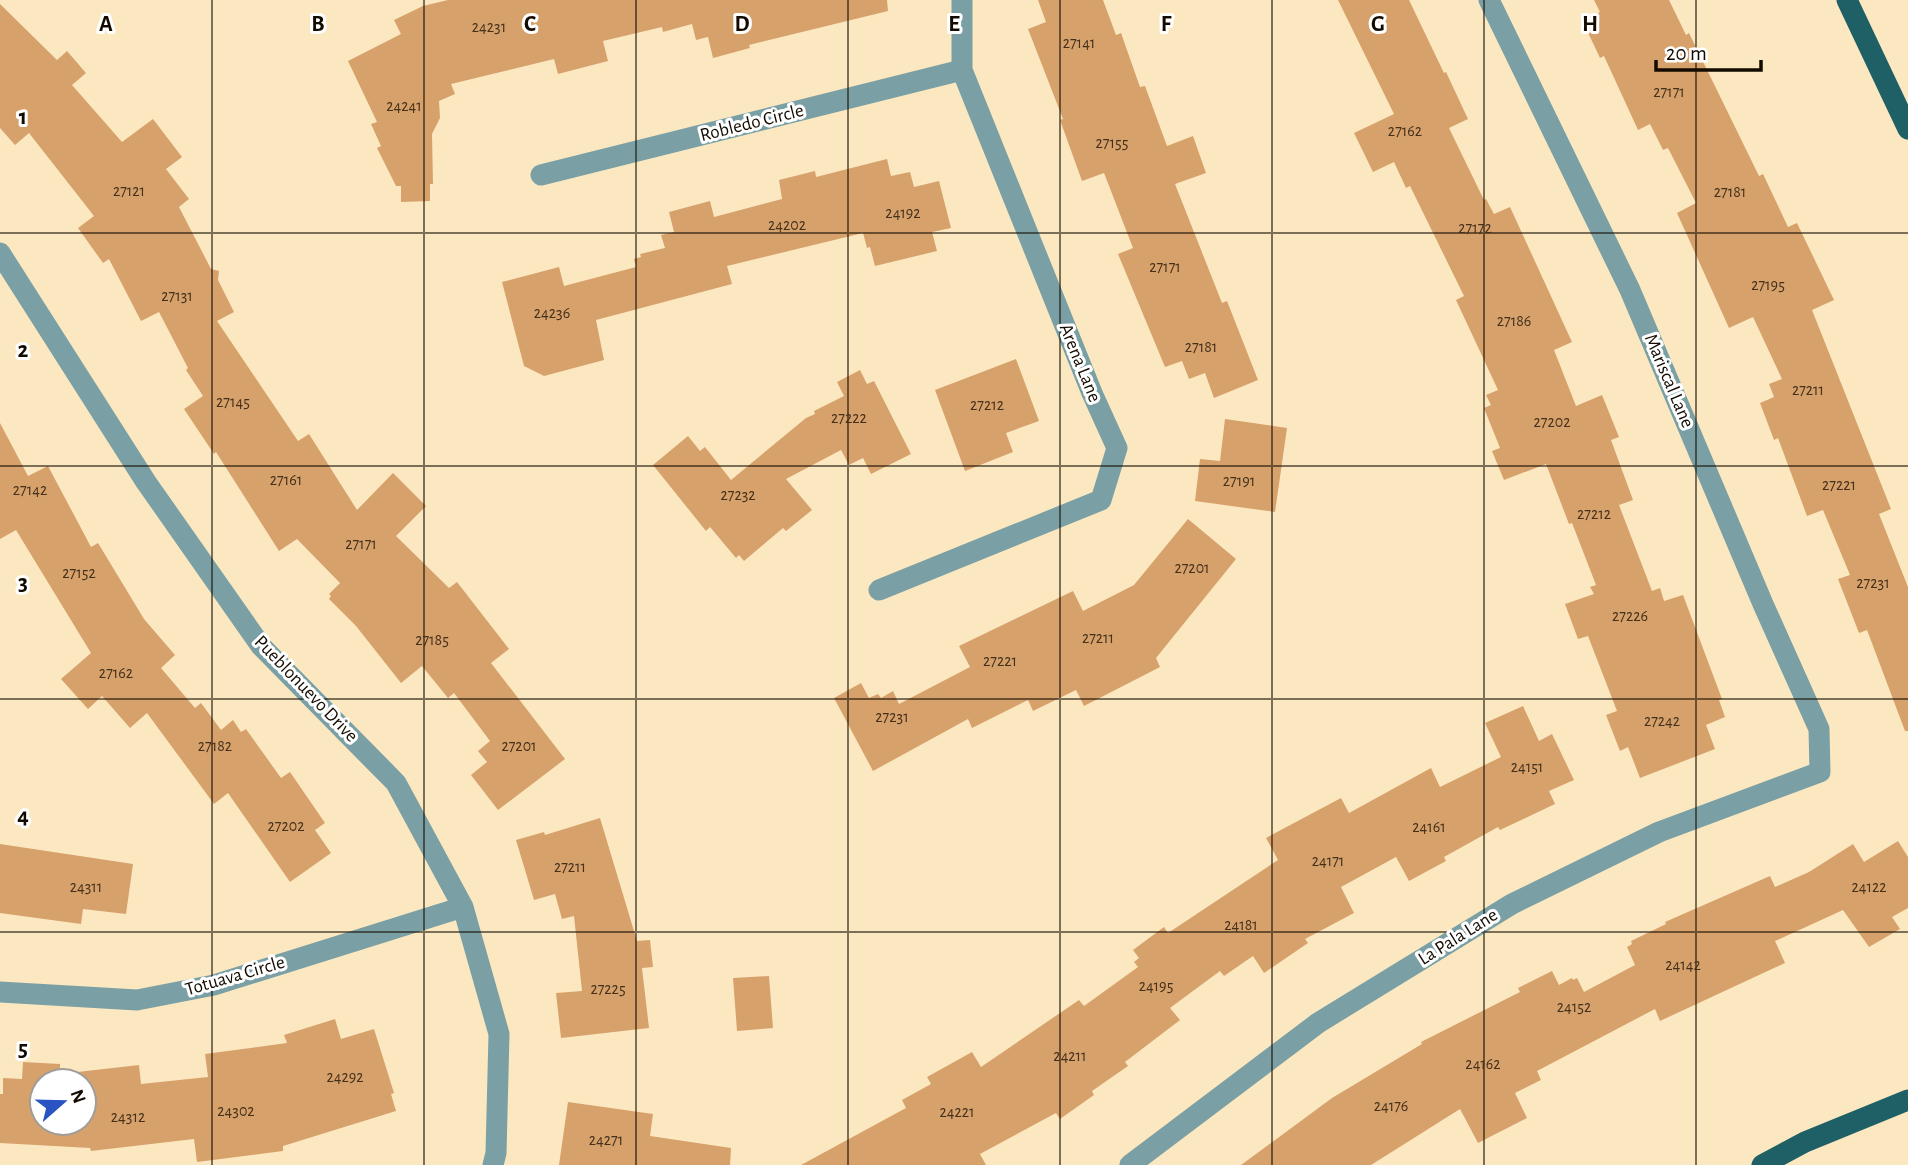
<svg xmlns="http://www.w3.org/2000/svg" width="1908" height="1165" viewBox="0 0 1908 1165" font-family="'Alegreya Sans',sans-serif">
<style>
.building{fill:#d7a16b;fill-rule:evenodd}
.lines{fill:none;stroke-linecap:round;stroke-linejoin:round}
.street{stroke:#7aa0a5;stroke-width:21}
.primary{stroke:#1f6067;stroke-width:21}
.grid{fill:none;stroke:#130b00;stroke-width:2;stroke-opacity:0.55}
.labels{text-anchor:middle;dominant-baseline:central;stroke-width:6;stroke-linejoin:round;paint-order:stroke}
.number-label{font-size:16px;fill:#44301b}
.street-label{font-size:19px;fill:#130b00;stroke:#fff}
.grid-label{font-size:23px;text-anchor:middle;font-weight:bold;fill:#130b00;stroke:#fff;stroke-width:6;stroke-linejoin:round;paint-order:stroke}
</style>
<rect width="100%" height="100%" fill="#fce8c0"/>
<path class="building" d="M 448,0 L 887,0 L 888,11 L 749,45 L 750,48 L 713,58 L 708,37 L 696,40 L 692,24 L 663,32 L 662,27 L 603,41 L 608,61 L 558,74 L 554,59 L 451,84 L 455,94 L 439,101 L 440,118 L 432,134 L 433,184 L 430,184 L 430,201 L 401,202 L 401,186 L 396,186 L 377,148 L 381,146 L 371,124 L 377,122 L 348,61 L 401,34 L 394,20 L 423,6 Z
M 1038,0 L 1103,0 L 1116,35 L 1121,33 L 1140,87 L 1145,86 L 1167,146 L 1193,136 L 1206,173 L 1175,184 L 1222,303 L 1227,301 L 1258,380 L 1214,398 L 1205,373 L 1189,379 L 1182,361 L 1165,367 L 1118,254 L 1133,248 L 1104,173 L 1082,181 L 1060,120 L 1063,119 L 1028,29 L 1046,22 Z
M 1338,0 L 1409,0 L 1444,73 L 1446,72 L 1468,119 L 1449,128 L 1484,200 L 1486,199 L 1494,214 L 1510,207 L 1572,342 L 1554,350 L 1576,406 L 1602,395 L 1619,437 L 1611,440 L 1633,500 L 1619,505 L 1652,591 L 1660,588 L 1664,601 L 1683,595 L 1722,699 L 1719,700 L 1725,717 L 1706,725 L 1715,749 L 1640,778 L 1628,747 L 1620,751 L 1606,715 L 1617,711 L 1588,636 L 1578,639 L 1565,604 L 1594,594 L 1590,587 L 1596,585 L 1572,523 L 1569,524 L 1546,464 L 1504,480 L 1492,451 L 1500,448 L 1484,408 L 1491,405 L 1486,395 L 1498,390 L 1456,300 L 1464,296 L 1410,186 L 1406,188 L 1394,162 L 1373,172 L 1354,133 L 1394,114 Z
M 1594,0 L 1669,0 L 1686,35 L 1689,33 L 1759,176 L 1763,174 L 1788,227 L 1797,223 L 1834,300 L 1812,310 L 1891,509 L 1879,514 L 1908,587 L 1908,731 L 1905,731 L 1867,630 L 1859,633 L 1838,579 L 1850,575 L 1823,510 L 1807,516 L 1778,438 L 1774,440 L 1760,403 L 1774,397 L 1769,384 L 1782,379 L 1753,317 L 1729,328 L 1677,213 L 1696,203 L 1668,148 L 1663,150 L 1650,124 L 1638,130 L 1604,56 L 1600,58 L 1582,20 L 1600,12 Z
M 0,4 L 57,60 L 67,51 L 86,73 L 72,85 L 122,142 L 153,119 L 182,157 L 166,169 L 189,199 L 179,207 L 211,269 L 219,271 L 218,280 L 234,312 L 217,321 L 298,441 L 309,434 L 357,510 L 393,473 L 426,506 L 396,536 L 449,588 L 457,582 L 509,649 L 491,663 L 565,759 L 498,810 L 471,775 L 487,762 L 478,751 L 490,741 L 454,693 L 448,698 L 422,666 L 401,683 L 356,626 L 329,599 L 331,596 L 329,594 L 340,583 L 297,539 L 279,551 L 216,452 L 214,454 L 184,409 L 203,396 L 186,370 L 188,368 L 159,312 L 141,321 L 109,259 L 103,263 L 78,228 L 94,216 L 29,133 L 15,145 L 0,128 Z
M 887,159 L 891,176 L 910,172 L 914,187 L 939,181 L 951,228 L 932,232 L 937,251 L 875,266 L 870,247 L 867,248 L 863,233 L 727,266 L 732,284 L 596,320 L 604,360 L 544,376 L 524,366 L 502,282 L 559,267 L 564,286 L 636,267 L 634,259 L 641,257 L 640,254 L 665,248 L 661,235 L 674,232 L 669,212 L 710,201 L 714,217 L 782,199 L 779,180 L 815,171 L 816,177 Z
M 1016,359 L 1039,421 L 1006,433 L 1013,452 L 965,471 L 935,390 Z
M 860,370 L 867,384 L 874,381 L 911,454 L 871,474 L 863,458 L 849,465 L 841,450 L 786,479 L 812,510 L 786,531 L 783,528 L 744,561 L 739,555 L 736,558 L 710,527 L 706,531 L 653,465 L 688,436 L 700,451 L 705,447 L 731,480 L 806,418 L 815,414 L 814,411 L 844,396 L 837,382 Z
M 1225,419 L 1287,428 L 1275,512 L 1195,501 L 1200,459 L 1220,461 Z
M 0,423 L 28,476 L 48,466 L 91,547 L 98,543 L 144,619 L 175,655 L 161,668 L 195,708 L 201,703 L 221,730 L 233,720 L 241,732 L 246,729 L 281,778 L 290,772 L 325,823 L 315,830 L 331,853 L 290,882 L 228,793 L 214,804 L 147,713 L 130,728 L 102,696 L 88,709 L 61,679 L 91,653 L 16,530 L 0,539 Z
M 1188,519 L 1236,559 L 1156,658 L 1160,667 L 1084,706 L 1076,690 L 1033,711 L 1028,700 L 972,728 L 968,719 L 873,771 L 834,698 L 861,683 L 869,698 L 878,694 L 881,698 L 893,691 L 899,704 L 970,667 L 959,646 L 1073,591 L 1083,611 L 1134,585 Z
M 1523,706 L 1539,741 L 1552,734 L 1574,780 L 1549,791 L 1555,804 L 1500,830 L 1498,827 L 1444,857 L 1446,861 L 1409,881 L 1396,857 L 1341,887 L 1354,913 L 1305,939 L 1308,943 L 1264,973 L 1253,956 L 1224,976 L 1220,971 L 1170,1008 L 1180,1020 L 1125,1062 L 1128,1066 L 1092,1091 L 1094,1095 L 1060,1119 L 1056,1113 L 980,1154 L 986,1165 L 801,1165 L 906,1108 L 902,1100 L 931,1084 L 927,1077 L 972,1052 L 981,1067 L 1079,1000 L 1084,1006 L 1138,967 L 1134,962 L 1139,958 L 1133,950 L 1164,927 L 1168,933 L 1278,860 L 1266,838 L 1341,798 L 1349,813 L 1431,768 L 1440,787 L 1501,757 L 1485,723 Z
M 600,818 L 637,941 L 650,940 L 653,967 L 642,968 L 649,1028 L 561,1038 L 556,993 L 582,991 L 574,916 L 562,919 L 555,894 L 534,900 L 516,840 L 544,832 L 545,835 Z
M 1898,841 L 1908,857 L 1908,908 L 1892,917 L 1900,929 L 1869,947 L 1843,910 L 1775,941 L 1785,963 L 1660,1021 L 1655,1009 L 1537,1071 L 1541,1080 L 1515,1093 L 1527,1118 L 1478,1143 L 1460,1109 L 1371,1165 L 1241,1165 L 1332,1098 L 1422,1044 L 1421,1042 L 1520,992 L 1518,988 L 1552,971 L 1559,985 L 1572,978 L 1573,980 L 1577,978 L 1584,992 L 1635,965 L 1627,947 L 1632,944 L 1631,941 L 1666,924 L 1665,922 L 1770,876 L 1775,887 L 1809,872 L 1853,844 L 1864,862 Z
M 0,844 L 133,864 L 126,914 L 83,909 L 81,924 L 0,913 Z
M 769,976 L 773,1028 L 737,1031 L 733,978 Z
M 335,1019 L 341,1039 L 374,1029 L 394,1093 L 391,1094 L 396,1111 L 283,1146 L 283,1151 L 197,1162 L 194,1139 L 91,1151 L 90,1148 L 0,1143 L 0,1094 L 3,1094 L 3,1078 L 22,1079 L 23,1062 L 60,1064 L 60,1074 L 139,1065 L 141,1084 L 208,1077 L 205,1054 L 287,1043 L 284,1035 ZM 42,1081 L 84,1081 L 84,1123 L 42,1123 Z
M 568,1102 L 653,1114 L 650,1136 L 731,1148 L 730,1165 L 559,1165 Z"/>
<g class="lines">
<path class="street" d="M 541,175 L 962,70
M 0,253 L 146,482 L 261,646 L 396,783 L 463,907 L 499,1034 L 496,1153 L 493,1165
M 879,590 L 1101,500 L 1117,448 L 1092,393 L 962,70 L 962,0
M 0,992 L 137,1000 L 214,985 L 463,907
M 1130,1165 L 1318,1023 L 1512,904 L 1659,832 L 1820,772 L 1819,729 L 1763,604 L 1630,290 L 1489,0"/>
<path class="primary" d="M 1847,0 L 1908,129
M 1762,1165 L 1805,1142 L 1908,1100"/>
</g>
<path class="grid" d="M 212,0 L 212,1165M 424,0 L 424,1165M 636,0 L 636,1165M 848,0 L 848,1165M 1060,0 L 1060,1165M 1272,0 L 1272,1165M 1484,0 L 1484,1165M 1696,0 L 1696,1165M 0,233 L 1908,233M 0,466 L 1908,466M 0,699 L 1908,699M 0,932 L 1908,932"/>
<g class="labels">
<g class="number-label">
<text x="489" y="27">24231</text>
<text x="1079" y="43">27141</text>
<text x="1669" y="92">27171</text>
<text x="404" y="106">24241</text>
<text x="1405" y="131">27162</text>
<text x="1112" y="143">27155</text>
<text x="129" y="191">27121</text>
<text x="1730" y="192">27181</text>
<text x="903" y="213">24192</text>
<text x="787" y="225">24202</text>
<text x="1475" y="228">27172</text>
<text x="1165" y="267">27171</text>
<text x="1768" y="285">27195</text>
<text x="177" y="296">27131</text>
<text x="552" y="313">24236</text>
<text x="1514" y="321">27186</text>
<text x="1201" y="347">27181</text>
<text x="1808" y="390">27211</text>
<text x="233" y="402">27145</text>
<text x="987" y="405">27212</text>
<text x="849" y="418">27222</text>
<text x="1552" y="422">27202</text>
<text x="286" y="480">27161</text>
<text x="1239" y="481">27191</text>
<text x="1839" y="485">27221</text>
<text x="30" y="490">27142</text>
<text x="738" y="495">27232</text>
<text x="1594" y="514">27212</text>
<text x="361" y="544">27171</text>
<text x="1192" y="568">27201</text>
<text x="79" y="573">27152</text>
<text x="1873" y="583">27231</text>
<text x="1630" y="616">27226</text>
<text x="1098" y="638">27211</text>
<text x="432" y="640">27185</text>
<text x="1000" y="661">27221</text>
<text x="116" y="673">27162</text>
<text x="892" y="717">27231</text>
<text x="1662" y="721">27242</text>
<text x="215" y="746">27182</text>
<text x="519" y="746">27201</text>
<text x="1527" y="767">24151</text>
<text x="286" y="826">27202</text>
<text x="1429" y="827">24161</text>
<text x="1328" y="861">24171</text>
<text x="570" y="867">27211</text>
<text x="86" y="887">24311</text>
<text x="1869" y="887">24122</text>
<text x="1241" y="925">24181</text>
<text x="1683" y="965">24142</text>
<text x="1156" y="986">24195</text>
<text x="608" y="989">27225</text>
<text x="1574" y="1007">24152</text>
<text x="1070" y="1056">24211</text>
<text x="1483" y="1064">24162</text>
<text x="345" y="1077">24292</text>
<text x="1391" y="1106">24176</text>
<text x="236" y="1111">24302</text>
<text x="957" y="1112">24221</text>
<text x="128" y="1117">24312</text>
<text x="606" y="1140">24271</text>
</g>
<g class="street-label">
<text transform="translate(752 123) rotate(-14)">Robledo Circle</text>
<text transform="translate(1080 363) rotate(68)">Arena Lane</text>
<text transform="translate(1669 381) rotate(67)">Mariscal Lane</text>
<text transform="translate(306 689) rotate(46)">Pueblonuevo Drive</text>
<text transform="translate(1458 937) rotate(-32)">La Pala Lane</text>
<text transform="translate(235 976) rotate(-16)">Totuava Circle</text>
</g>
</g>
<g class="grid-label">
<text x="106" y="31">A</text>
<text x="318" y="31">B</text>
<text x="530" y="31">C</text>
<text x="742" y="31">D</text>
<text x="954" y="31">E</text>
<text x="1166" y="31">F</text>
<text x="1378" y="31">G</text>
<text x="1590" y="31">H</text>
<text x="23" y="124">1</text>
<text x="23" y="357">2</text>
<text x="23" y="590">3</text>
<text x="23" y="823">4</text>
<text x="23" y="1056">5</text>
</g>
<g transform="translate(63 1102) rotate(70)"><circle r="33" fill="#ffffff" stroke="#a19d99" stroke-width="2"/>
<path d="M0-5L12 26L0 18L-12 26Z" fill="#2954c2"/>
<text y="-10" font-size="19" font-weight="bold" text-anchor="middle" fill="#130b00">N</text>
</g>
<path d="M1656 60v10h105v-10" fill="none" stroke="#130b00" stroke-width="3.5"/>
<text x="1666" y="60" font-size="21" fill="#130b00" stroke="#ffffff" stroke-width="5" paint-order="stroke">20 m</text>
</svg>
